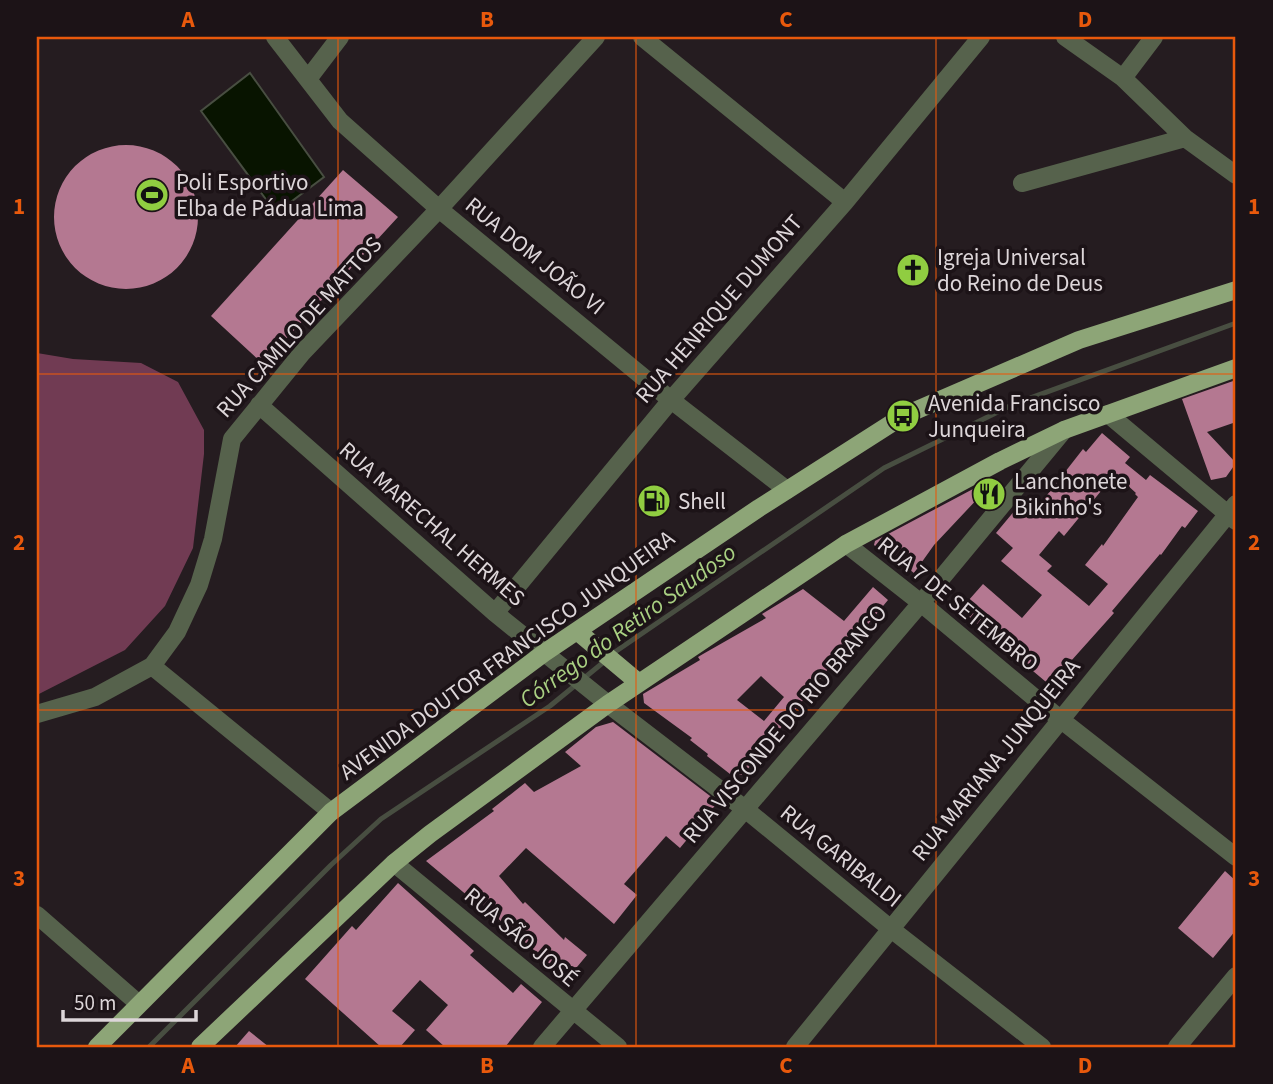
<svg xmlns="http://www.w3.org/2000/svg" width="1273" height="1084" viewBox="0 0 1273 1084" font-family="'Source Sans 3',sans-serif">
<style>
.forest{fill:#713b53}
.water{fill:#081400;stroke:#484e41;stroke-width:2}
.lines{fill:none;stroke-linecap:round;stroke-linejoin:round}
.stream{stroke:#484e41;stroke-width:5}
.building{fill:#b47891;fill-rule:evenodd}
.minor{stroke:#56624c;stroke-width:18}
.major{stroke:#8da577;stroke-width:18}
.grid{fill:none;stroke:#e8590c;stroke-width:2;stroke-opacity:0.55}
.labels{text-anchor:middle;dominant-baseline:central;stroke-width:7;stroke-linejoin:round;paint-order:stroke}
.poi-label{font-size:23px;fill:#ddd6d9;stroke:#1c1317;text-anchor:start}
.street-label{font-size:23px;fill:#ddd6d9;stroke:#1c1317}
.water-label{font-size:24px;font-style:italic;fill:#a9d082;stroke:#1c1317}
.neatline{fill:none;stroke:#e8590c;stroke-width:2.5}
.grid-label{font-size:23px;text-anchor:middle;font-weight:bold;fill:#e8590c}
</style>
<rect width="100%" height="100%" fill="#251c20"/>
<path class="forest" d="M 37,353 L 73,359 L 141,363 L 178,382 L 204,430 L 204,454 L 193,548 L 165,606 L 125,650 L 37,695 Z"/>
<path class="water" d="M 250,73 L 324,177 L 276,213 L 201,111 Z"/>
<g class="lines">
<path class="stream" d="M 612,654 L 884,468 L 1014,404 L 1236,323
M 149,1047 L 331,865 L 381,819 L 550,706 L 605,661"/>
</g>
<path class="building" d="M54 217a72 72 0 1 1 144 0a72 72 0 1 1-144 0Z
M 343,170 L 398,217 L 263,364 L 211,316 Z
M 1236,380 L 1236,422 L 1207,432 L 1236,463 L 1226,477 L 1211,480 L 1182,399 Z
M 1102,433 L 1130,457 L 1125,463 L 1146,480 L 1150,475 L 1198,511 L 1185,528 L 1182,526 L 1161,555 L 1160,554 L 1112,611 L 1114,613 L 1071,661 L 1072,662 L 1052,687 L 960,610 L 983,584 L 1022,618 L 1042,595 L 1001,561 L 1013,548 L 996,533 L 1021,503 L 1033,513 L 1083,449 L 1086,452 ZM 1115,474 L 1136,493 L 1135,494 L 1138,497 L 1103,546 L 1102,544 L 1085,565 L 1108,584 L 1089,606 L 1047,571 L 1052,566 L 1039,555 L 1059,531 L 1064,536 Z
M 973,489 L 981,495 L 934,545 L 914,573 L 889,554 L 887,556 L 874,545 L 875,541 Z
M 873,587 L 888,600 L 864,629 L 863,628 L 830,671 L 828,669 L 743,775 L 730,774 L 707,756 L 708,754 L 690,740 L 692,738 L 644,703 L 643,694 L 700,660 L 698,657 L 703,654 L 766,618 L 762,614 L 803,589 L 844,621 ZM 761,676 L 784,697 L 764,721 L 737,700 Z
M 613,722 L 718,802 L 680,848 L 666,836 L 624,884 L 637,895 L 614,924 L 526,848 L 499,876 L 523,904 L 525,902 L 564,940 L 565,937 L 587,955 L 567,979 L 477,900 L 475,902 L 426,861 L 494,811 L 492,809 L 525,783 L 534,792 L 581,766 L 565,752 L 596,727 Z
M 1225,871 L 1236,881 L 1236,930 L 1213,958 L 1178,928 Z
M 398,883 L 474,951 L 470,955 L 513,993 L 521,984 L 542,1002 L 505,1047 L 445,1047 L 426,1030 L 448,1005 L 420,980 L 392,1011 L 415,1030 L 400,1047 L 381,1047 L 305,979 L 352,926 L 356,930 Z
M 249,1031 L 269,1047 L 235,1047 Z"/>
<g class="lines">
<path class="minor" d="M 275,37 L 340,121 L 439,209 L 671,400 L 787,490
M 642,37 L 845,202
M 1065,37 L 1123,78 L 1185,138 L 1236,175
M 1123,78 L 1154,37
M 308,79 L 340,37
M 1022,183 L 1185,138
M 259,405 L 495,613 L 608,704 L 745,809 L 891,929 L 1042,1047
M 1108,414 L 1236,521
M 846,544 L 921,603 L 1060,719 L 1236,857
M 495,613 L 671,400 L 845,202 L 981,37
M 152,666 L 331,812
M 37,714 L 95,697 L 152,666 L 177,632 L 199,585 L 213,539 L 232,439 L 302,353 L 439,209 L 596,37
M 394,863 L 618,1047
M 37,915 L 139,1004
M 542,1047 L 921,603 L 1064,430
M 795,1047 L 1236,504
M 1177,1047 L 1236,976"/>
<path class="major" d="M 577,631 L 639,683
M 97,1047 L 331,812 L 544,653 L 759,508 L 903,416 L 1079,340 L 1236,290
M 200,1047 L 394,863 L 430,834 L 608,704 L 846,544 L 1000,461 L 1064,430 L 1236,368"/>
</g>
<path class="grid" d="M 338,37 L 338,1047M 636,37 L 636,1047M 936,37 L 936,1047M 37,374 L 1236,374M 37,710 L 1236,710"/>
<defs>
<symbol id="stadium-disc" viewBox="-11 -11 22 22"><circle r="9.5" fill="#90cd41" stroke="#1c1317"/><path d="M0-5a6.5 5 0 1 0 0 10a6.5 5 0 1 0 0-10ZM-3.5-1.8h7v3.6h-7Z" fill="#111"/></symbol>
<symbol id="church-disc" viewBox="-11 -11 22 22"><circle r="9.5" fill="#90cd41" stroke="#1c1317"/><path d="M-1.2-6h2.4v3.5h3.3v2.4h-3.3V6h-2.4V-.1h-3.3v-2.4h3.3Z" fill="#111"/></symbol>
<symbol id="bus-disc" viewBox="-11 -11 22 22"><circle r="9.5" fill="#90cd41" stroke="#1c1317"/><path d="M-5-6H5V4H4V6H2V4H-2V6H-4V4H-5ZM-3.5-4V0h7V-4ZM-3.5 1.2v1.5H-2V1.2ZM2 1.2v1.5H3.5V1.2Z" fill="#111"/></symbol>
<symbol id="restaurant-disc" viewBox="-11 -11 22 22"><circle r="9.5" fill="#90cd41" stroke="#1c1317"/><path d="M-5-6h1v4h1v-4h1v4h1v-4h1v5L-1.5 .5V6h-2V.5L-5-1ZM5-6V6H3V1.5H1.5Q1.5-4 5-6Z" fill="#111"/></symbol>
<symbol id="fuel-disc" viewBox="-11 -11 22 22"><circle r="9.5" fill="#90cd41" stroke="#1c1317"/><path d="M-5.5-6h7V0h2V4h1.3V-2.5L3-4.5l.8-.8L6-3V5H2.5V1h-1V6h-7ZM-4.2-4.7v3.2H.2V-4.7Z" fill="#111"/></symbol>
</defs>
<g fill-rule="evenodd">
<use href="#stadium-disc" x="133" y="176" width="38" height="38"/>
<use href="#church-disc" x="894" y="251" width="38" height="38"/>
<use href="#bus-disc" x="884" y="397" width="38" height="38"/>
<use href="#restaurant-disc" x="970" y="475" width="38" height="38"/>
<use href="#fuel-disc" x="635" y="482" width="38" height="38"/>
</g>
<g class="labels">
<g class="poi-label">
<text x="176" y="182">Poli Esportivo<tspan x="176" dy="26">Elba de Pádua Lima</tspan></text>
<text x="937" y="257">Igreja Universal<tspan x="937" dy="26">do Reino de Deus</tspan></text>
<text x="928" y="403">Avenida Francisco<tspan x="928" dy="26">Junqueira</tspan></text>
<text x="1014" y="481">Lanchonete<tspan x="1014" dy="26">Bikinho's</tspan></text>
<text x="678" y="501">Shell</text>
</g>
<g class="street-label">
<text transform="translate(535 256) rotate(39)">RUA DOM JOÃO VI</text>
<text transform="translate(719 309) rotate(-49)">RUA HENRIQUE DUMONT</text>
<text transform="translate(299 327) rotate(-48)">RUA CAMILO DE MATTOS</text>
<text transform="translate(432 524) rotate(41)">RUA MARECHAL HERMES</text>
<text transform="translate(958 604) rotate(39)">RUA 7 DE SETEMBRO</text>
<text transform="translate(507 655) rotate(-36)">AVENIDA DOUTOR FRANCISCO JUNQUEIRA</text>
<text transform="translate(785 724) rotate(-50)">RUA VISCONDE DO RIO BRANCO</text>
<text transform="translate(996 760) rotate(-51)">RUA MARIANA JUNQUEIRA</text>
<text transform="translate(841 856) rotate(39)">RUA GARIBALDI</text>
<text transform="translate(521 937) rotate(40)">RUA SÃO JOSÉ</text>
</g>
<g class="water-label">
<text transform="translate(628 626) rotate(-36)">Córrego do Retiro Saudoso</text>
</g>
</g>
<rect width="1273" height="1084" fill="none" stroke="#1c1317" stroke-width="77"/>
<path d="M63 1010v10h133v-10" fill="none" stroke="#ddd6d9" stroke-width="3.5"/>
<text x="74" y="1010" font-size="21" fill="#ddd6d9" stroke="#1c1317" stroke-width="5" paint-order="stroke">50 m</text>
<rect x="38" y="38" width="1196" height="1008" class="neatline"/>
<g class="grid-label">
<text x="188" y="27">A</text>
<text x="487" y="27">B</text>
<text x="786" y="27">C</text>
<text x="1085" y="27">D</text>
<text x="19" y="214">1</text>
<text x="1254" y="214">1</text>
<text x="19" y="550">2</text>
<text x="1254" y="550">2</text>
<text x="19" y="886">3</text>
<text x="1254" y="886">3</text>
<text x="188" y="1073">A</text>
<text x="487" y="1073">B</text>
<text x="786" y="1073">C</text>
<text x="1085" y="1073">D</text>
</g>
</svg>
